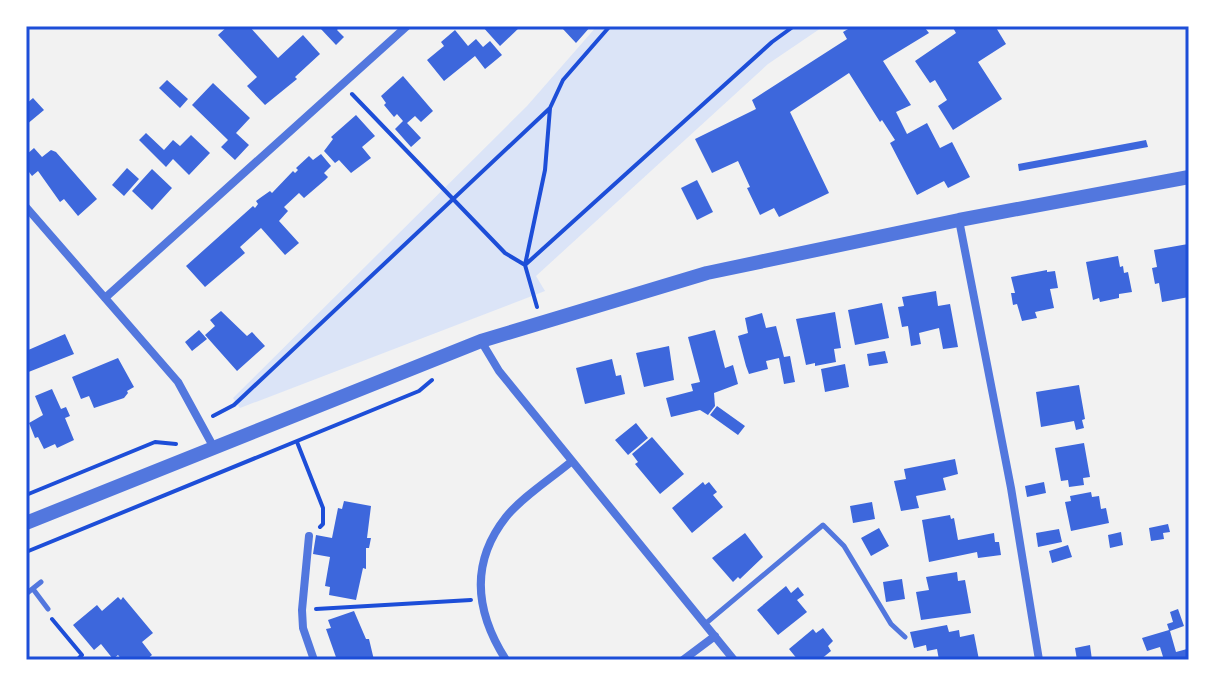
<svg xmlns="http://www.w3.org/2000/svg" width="1215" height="686" viewBox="0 0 1215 686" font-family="'Source Serif 4',serif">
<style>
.green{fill:#dbe4f7}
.building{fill:#3d67dc}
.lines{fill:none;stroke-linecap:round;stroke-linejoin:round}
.path{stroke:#1d4ed8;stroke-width:4}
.service{stroke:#5277de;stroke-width:5}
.minor{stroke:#5277de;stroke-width:8}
.tertiary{stroke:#5277de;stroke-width:14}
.neatline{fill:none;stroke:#1d4ed8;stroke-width:3}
</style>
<rect width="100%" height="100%" fill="#f2f2f2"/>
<path class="green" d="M 597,26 L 824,26 L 768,64 L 536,276 L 545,291 L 240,408 L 233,398 L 527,106 Z"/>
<path class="building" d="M 228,26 L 249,26 L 278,58 L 303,35 L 320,54 L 295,77 L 297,79 L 265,105 L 247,86 L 257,77 L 218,35 Z
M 322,26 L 340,26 L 337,30 L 344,37 L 336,45 L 320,28 Z
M 482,26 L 521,26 L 500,46 Z
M 564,26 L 591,26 L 576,43 L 562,28 Z
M 853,26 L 928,26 L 925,28 L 929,33 L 883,61 L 911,105 L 896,112 L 907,134 L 927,123 L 940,148 L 952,142 L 970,177 L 948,188 L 944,181 L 917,195 L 890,143 L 895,140 L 882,120 L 880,122 L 849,73 L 790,112 L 829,193 L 779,217 L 774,208 L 760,215 L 747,188 L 750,187 L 738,161 L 712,173 L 695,139 L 756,109 L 752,100 L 847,39 L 843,32 Z
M 952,26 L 995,26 L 1006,44 L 978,62 L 1002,99 L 953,130 L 938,106 L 947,100 L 935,80 L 930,83 L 915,61 L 956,33 Z
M 455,30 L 468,46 L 476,39 L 483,47 L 490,41 L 502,55 L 485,69 L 475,56 L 444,81 L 427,60 L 444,46 L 441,42 Z
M 403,76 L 433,111 L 421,122 L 415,116 L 407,123 L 421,138 L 411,147 L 395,129 L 403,121 L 397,114 L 394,117 L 384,105 L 386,103 L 381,96 Z
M 167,80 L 188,99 L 180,108 L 159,88 Z
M 213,83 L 250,118 L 236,133 L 249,145 L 235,160 L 221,147 L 228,140 L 192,105 Z
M 33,98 L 44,110 L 26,125 L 26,104 Z
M 356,115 L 375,136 L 362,147 L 371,158 L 351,173 L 339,160 L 335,163 L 324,151 L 333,139 L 331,137 Z
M 146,133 L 164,150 L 173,140 L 180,146 L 191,135 L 210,153 L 189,175 L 173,159 L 166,167 L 139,140 Z
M 1146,140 L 1148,147 L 1019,171 L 1018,164 Z
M 34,148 L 42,157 L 51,150 L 56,152 L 97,199 L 78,216 L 64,199 L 60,202 L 38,171 L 32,176 L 26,168 L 26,155 Z
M 321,154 L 331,166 L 324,173 L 328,177 L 325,180 L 304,198 L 299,193 L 284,207 L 288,211 L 279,221 L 299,243 L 285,255 L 261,228 L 240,247 L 245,253 L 205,287 L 186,266 L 253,206 L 255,208 L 258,204 L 256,201 L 260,198 L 270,191 L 272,193 L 293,171 L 295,173 L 298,170 L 296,168 L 309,156 L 313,160 Z
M 127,168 L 139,179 L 124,196 L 112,185 Z
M 152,169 L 172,188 L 152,210 L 132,191 Z
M 697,180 L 713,212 L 697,220 L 681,188 Z
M 1188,244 L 1189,297 L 1162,302 L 1159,283 L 1155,284 L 1152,268 L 1157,267 L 1154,250 Z
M 1118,256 L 1120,267 L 1123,266 L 1124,273 L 1128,272 L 1132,292 L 1119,294 L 1119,298 L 1100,302 L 1099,298 L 1093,300 L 1086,262 Z
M 1047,270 L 1047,272 L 1055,271 L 1058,288 L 1050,289 L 1054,308 L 1035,312 L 1037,318 L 1022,321 L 1017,304 L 1013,305 L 1011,293 L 1015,293 L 1011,277 Z
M 936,291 L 938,306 L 950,304 L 958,347 L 943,349 L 939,328 L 919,333 L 921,344 L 911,346 L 908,326 L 902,327 L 898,307 L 904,306 L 902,297 Z
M 882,303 L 889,338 L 855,345 L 848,310 Z
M 221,311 L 247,336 L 252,332 L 265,346 L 237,371 L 205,335 L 215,326 L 210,320 Z
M 835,312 L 841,348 L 834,349 L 836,362 L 815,366 L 815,363 L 806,365 L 796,319 Z
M 762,313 L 766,328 L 776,326 L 784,357 L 790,356 L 795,382 L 784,384 L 779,358 L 766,361 L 768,369 L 749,374 L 746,366 L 738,336 L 748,333 L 745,318 Z
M 199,330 L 207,339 L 192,351 L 185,342 Z
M 715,330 L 725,368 L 733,365 L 738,384 L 714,393 L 715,406 L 708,415 L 700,410 L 671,417 L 666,398 L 693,391 L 691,384 L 700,382 L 688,337 Z
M 65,334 L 74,354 L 26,373 L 26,351 Z
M 669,346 L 674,380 L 644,387 L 636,353 Z
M 885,351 L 888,363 L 869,366 L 867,354 Z
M 118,358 L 134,387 L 127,391 L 128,393 L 124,398 L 94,408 L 89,396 L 81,399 L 72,377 Z
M 612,359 L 616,376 L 621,375 L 625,394 L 585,404 L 576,368 Z
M 845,364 L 849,387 L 825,392 L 821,369 Z
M 1079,385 L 1085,419 L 1082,420 L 1084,428 L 1076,430 L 1074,421 L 1041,427 L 1036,392 Z
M 52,389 L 61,409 L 66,407 L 70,416 L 65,418 L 74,440 L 57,448 L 55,444 L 44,449 L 38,437 L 35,438 L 29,423 L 43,415 L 35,396 Z
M 717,406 L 745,426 L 738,435 L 710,415 Z
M 636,423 L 648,438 L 628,455 L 615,440 Z
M 652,437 L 684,474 L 660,494 L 635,464 L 638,462 L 632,454 Z
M 1084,443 L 1090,477 L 1083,478 L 1084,485 L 1069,487 L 1068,480 L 1061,481 L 1055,448 Z
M 955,459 L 958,474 L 943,478 L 946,490 L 916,496 L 919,508 L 901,511 L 894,481 L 906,479 L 904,469 Z
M 703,482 L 705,485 L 709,482 L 717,492 L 713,495 L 723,507 L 692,533 L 672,508 Z
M 1044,482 L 1046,493 L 1027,497 L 1025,486 Z
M 1091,492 L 1092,497 L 1099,496 L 1101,509 L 1106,508 L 1109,523 L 1071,531 L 1065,502 L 1071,501 L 1070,496 Z
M 344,501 L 371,506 L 367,538 L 371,538 L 369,548 L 366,548 L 366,569 L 363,568 L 356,600 L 329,595 L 330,587 L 325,586 L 330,557 L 313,554 L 316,535 L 332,538 L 338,508 L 342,509 Z
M 872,502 L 875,519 L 853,523 L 850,506 Z
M 950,515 L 951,519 L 954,518 L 958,540 L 994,533 L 995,542 L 999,542 L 1001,555 L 978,558 L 977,552 L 929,562 L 922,520 Z
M 1168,524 L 1170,532 L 1163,533 L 1164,539 L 1151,541 L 1149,528 Z
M 879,528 L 889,546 L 871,556 L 861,538 Z
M 1059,529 L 1062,542 L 1038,547 L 1036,533 Z
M 1121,532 L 1123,545 L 1110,548 L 1108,535 Z
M 745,533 L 763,557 L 740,579 L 738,577 L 733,582 L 712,558 Z
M 1068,545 L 1072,557 L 1052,563 L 1049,551 Z
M 957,572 L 958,581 L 965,580 L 971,613 L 921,620 L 916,592 L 929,590 L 926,577 Z
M 902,579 L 905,599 L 886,602 L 883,582 Z
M 786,586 L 791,593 L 798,587 L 804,595 L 797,600 L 807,612 L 778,635 L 757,610 Z
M 118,597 L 121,600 L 123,597 L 153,633 L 142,642 L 152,655 L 146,660 L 122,660 L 118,655 L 113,659 L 101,644 L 94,650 L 73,625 L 97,605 L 102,611 Z
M 1178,609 L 1184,626 L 1170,631 L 1176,652 L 1187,649 L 1189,660 L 1164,660 L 1160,647 L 1147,651 L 1142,638 L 1169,630 L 1167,624 L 1173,622 L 1170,612 Z
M 354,611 L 366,639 L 369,639 L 374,660 L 337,660 L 326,629 L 331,628 L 328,620 Z
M 947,625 L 949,632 L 959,630 L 960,637 L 974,634 L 979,660 L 939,660 L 937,649 L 927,651 L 926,645 L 914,648 L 910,632 Z
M 823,628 L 833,641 L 828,646 L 831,651 L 820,660 L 798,660 L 789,649 L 813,629 L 816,633 Z
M 1090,645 L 1092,660 L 1077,660 L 1075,648 Z"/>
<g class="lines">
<path class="path" d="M 352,94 L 505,253 L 525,265 L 772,42 L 794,26
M 537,307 L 525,265 L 545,170 L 550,108 L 563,80 L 610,26
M 213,416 L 234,405 L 550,108
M 297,442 L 323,508 L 323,524 L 320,527
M 26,495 L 155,442 L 176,444
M 26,552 L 419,391 L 432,380
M 316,609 L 471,600
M 52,619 L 82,655 L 77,660"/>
<path class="service" d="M 33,589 L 48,609
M 26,594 L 41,582
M 705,624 L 823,525 L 844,546 L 891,624 L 905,637"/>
<path class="minor" d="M 26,207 L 178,382 L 213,446
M 959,220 L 1011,488 L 1039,660
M 105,298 L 407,26
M 481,341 L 499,371 L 734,660
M 309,536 L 302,610 L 303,628 L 314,660
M 506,660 C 476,613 469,564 506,517 C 522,497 552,478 572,461
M 683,660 L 715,636"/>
<path class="tertiary" d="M 26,523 L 481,341 L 707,273 L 959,220 L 1189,177"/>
</g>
<rect width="1215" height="686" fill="none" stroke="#ffffff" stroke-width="56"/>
<rect x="28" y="28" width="1159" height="630" class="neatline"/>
</svg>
